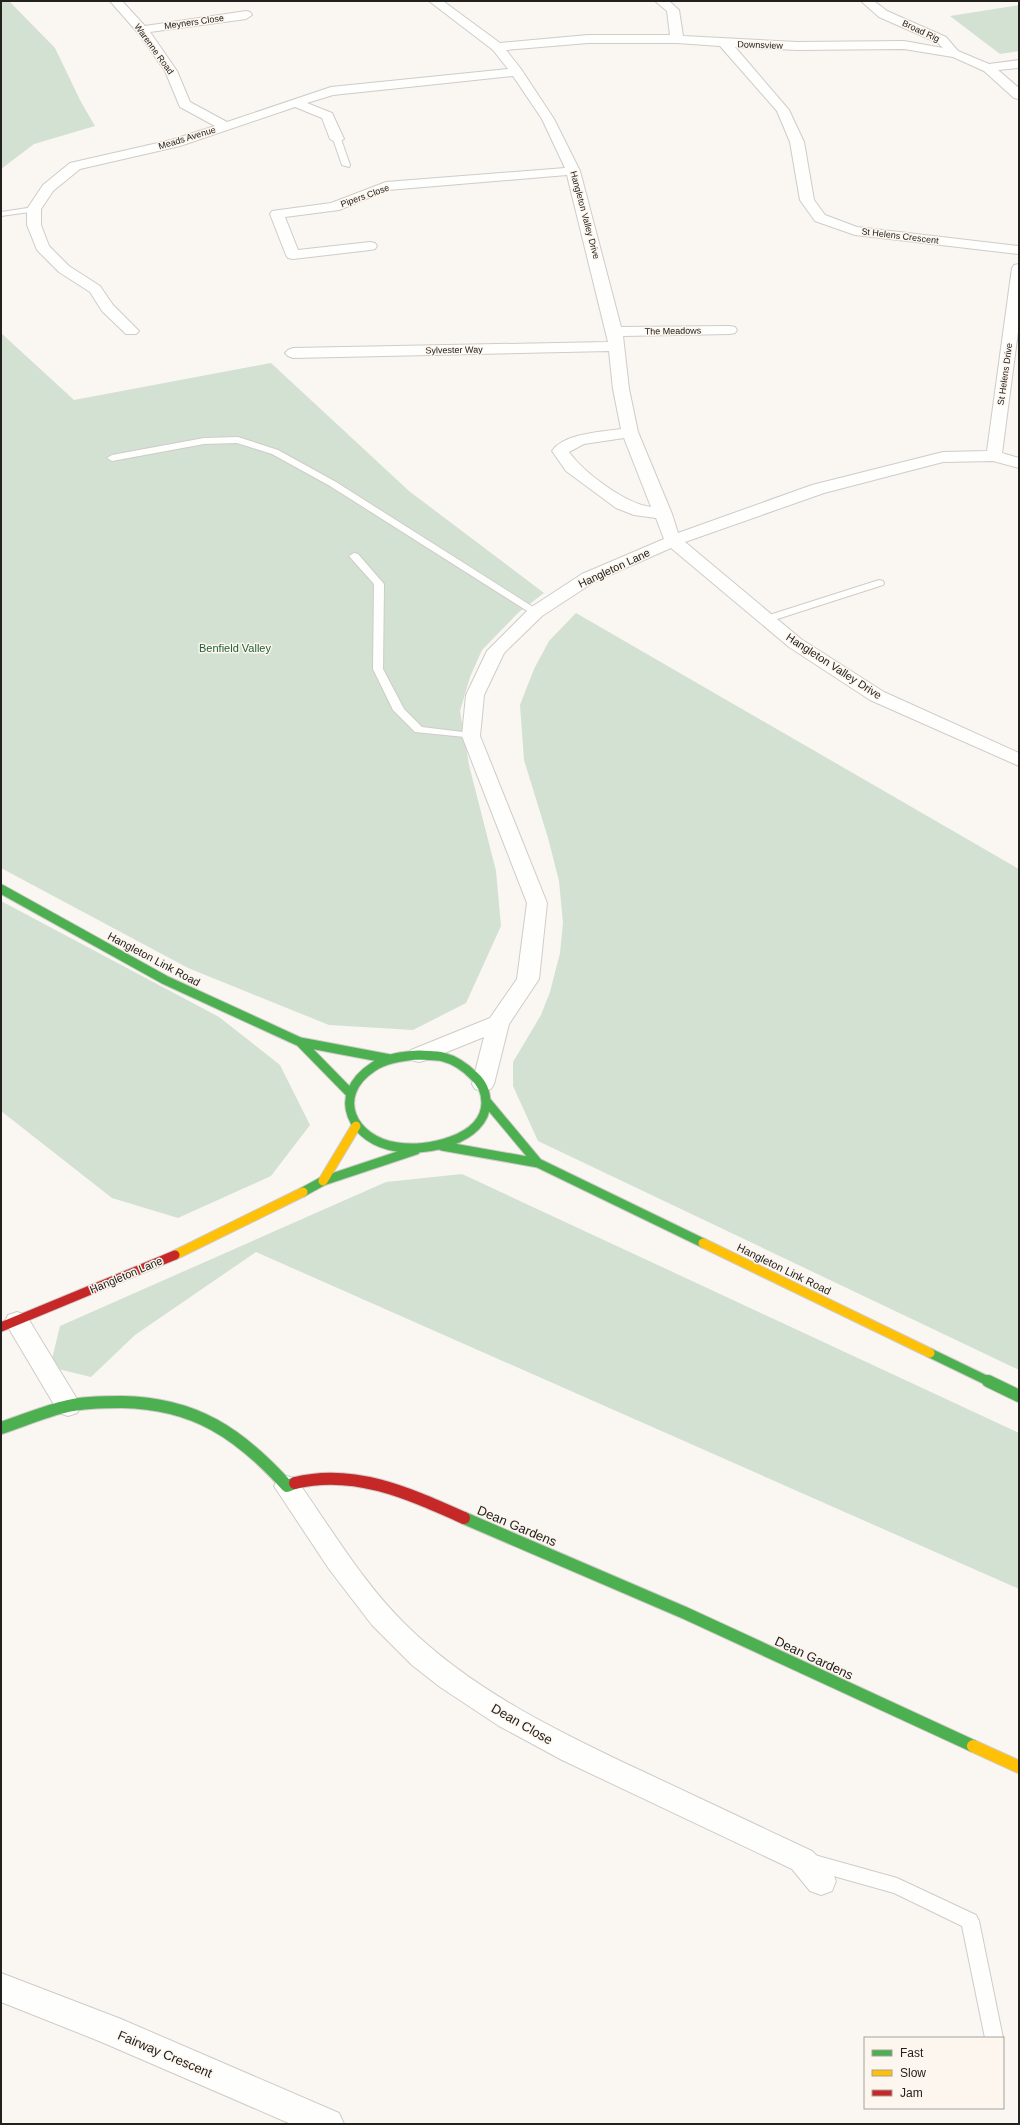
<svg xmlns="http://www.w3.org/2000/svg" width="1020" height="2125" viewBox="0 0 1020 2125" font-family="Helvetica,sans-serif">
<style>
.green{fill:#d2e1d2}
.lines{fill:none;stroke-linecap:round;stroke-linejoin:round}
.lane-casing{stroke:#cfccc9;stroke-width:2}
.street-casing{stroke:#cfccc9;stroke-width:2}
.fast-far1-casing{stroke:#cfccc9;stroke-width:11}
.fast-casing{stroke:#cfccc9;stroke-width:14}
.slow-far1-casing{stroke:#cfccc9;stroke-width:11}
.slow-casing{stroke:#cfccc9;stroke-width:14}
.jam-far1-casing{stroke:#cfccc9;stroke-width:11}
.jam-casing{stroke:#cfccc9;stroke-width:14}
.lane{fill:#fefefd;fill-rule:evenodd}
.street{fill:#fefefd;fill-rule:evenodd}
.fast-far1{stroke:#4caf50;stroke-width:9}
.fast{stroke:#4caf50;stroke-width:12}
.slow-far1{stroke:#ffc107;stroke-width:9}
.slow{stroke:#ffc107;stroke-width:12}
.jam-far1{stroke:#c62828;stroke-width:9}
.jam{stroke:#c62828;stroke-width:12}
.labels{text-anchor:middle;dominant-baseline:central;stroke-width:3;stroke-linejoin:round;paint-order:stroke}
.far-street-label{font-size:9px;fill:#23211e;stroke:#fdf6ee}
.street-label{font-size:11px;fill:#23211e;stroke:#fdf6ee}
.park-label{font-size:11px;fill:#1e5e35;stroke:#fdf6ee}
.near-street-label{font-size:13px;fill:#23211e;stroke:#fdf6ee}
</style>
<rect width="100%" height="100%" fill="#faf6f2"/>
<path class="green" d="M 1,1 L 9,1 L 55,48 L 81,102 L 95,126 L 34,144 L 1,169 Z
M 1019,5 L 1019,51 L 1000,54 L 950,16 Z
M 1,333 L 74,400 L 271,363 L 409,491 L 544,593 L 519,612 L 482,650 L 470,677 L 460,711 L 469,765 L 496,871 L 501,926 L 466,1003 L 413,1030 L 329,1025 L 188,968 L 1,868 Z
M 576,613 L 1019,869 L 1019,1370 L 538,1141 L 513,1086 L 513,1062 L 541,1015 L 550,992 L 560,953 L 563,923 L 559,881 L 548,838 L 524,760 L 520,705 L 534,669 L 549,641 Z
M 1,901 L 219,1017 L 280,1065 L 310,1125 L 271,1176 L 178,1218 L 112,1198 L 1,1111 Z
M 462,1174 L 1019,1433 L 1019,1589 L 256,1252 L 135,1335 L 91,1377 L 50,1367 L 60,1326 L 386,1182 Z"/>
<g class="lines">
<defs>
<path id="lane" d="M 334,137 L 341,139 L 350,165 L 349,167 L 342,165 L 333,139 Z
M 34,207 L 37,207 L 37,211 L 1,216 L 1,212 Z
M 238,437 L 278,450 L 336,482 L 541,612 L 536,615 L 532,614 L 330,486 L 272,454 L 237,443 L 204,444 L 112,461 L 107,458 L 112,455 L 204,438 Z
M 354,553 L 358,554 L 384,584 L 383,669 L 404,709 L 422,727 L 471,733 L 475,734 L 477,736 L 475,738 L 415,732 L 393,710 L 373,669 L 374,584 L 349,556 Z
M 879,580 L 883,581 L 884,583 L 883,585 L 771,621 L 763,621 L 762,619 L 763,617 Z
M 811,1854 L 897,1878 L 976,1915 L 979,1921 L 1003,2038 L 1003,2039 L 985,2038 L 962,1926 L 894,1893 L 805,1868 L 802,1862 L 805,1856 Z"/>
<path id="street" d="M 110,1 L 122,1 L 145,26 L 246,11 L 250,12 L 252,15 L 246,19 L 150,32 L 177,71 L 190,102 L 227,122 L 331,87 L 508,69 L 493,50 L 429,1 L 443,1 L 500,43 L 588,35 L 670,35 L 667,11 L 655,1 L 669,1 L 679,10 L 683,36 L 797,42 L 904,41 L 943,48 L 938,43 L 879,17 L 861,1 L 874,1 L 887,11 L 946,37 L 958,51 L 989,64 L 1019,60 L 1019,68 L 998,70 L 1019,88 L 1019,99 L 1014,98 L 984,71 L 953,57 L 904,49 L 797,50 L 735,47 L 789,110 L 804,142 L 814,200 L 825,215 L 857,227 L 1019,246 L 1019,254 L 855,235 L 815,221 L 800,200 L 790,142 L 777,111 L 720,46 L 677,43 L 588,43 L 506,50 L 521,69 L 554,119 L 580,171 L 621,327 L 730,326 L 735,327 L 737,330 L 735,333 L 730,334 L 623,336 L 629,389 L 638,432 L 672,514 L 678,533 L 812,485 L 943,452 L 987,451 L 1012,268 L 1014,265 L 1019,264 L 1019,324 L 1002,453 L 1019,458 L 1019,468 L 993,461 L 943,462 L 824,493 L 685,542 L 801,639 L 884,692 L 1019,753 L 1019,766 L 870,700 L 789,647 L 671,548 L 594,582 L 542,616 L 504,653 L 484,695 L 480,736 L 547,903 L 539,979 L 509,1024 L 494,1084 L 491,1089 L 483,1091 L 475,1089 L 472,1084 L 484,1037 L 427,1060 L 419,1062 L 411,1060 L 408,1055 L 411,1050 L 490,1018 L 517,979 L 527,903 L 462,736 L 466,695 L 487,651 L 530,608 L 582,574 L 664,539 L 656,518 L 634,515 L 616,508 L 566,471 L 552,451 C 564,433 602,432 621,429 L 613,389 L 609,351 L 293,358 L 288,356 L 285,353 L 288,350 L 293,348 L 608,342 L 567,175 L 388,190 L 339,210 L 285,217 L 298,250 L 370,242 L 375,243 L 377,246 L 375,249 L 370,250 L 293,259 L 288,258 L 286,255 L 270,214 L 272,211 L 331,203 L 386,182 L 565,168 L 542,119 L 513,76 L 333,95 L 307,103 L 332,113 L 344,139 L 337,143 L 330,139 L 322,118 L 295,107 L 180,146 L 80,169 L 53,191 L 41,209 L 41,225 L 49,246 L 69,266 L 100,286 L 113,305 L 139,331 L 136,334 L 126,334 L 102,311 L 90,292 L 59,272 L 37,250 L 27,225 L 27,209 L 43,185 L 70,163 L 171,140 L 215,126 L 180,107 L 165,71 L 138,33 ZM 624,438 L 651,507 C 626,504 584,473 569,452 L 584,444 Z
M 17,1312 L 26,1315 L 77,1399 L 81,1406 L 77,1413 L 68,1416 L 59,1413 L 8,1327 L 5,1321 L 8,1315 Z
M 287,1476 L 296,1479 C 331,1528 362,1582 406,1625 C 473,1691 559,1732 644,1772 C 700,1798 756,1825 812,1851 L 832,1871 L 836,1881 L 832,1891 L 821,1895 L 810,1891 L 792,1869 L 562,1760 L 499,1726 L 440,1687 L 412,1665 L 372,1625 L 329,1569 L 274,1486 L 278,1479 Z
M 1,1973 L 121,2019 L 339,2113 L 344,2124 L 291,2124 L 99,2041 L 1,2002 Z"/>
<path id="fast-far1" d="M 1,889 L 165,980 L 300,1042 L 390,1059
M 300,1042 L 349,1092
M 419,1055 C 427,1056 435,1055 443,1057 C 455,1060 466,1068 474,1076 C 482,1083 486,1092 486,1103 C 485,1140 426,1152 397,1147 C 353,1141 329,1096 373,1067 C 386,1058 403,1056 419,1055 Z
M 487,1102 L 538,1163
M 442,1146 L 538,1163 L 703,1243
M 303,1192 L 323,1181 L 416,1150
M 930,1353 L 990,1382"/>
<path id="fast" d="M 988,1381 L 1019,1396
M 1,1428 C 23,1421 45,1411 68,1406 C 85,1402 104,1402 122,1402 C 195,1403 240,1434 287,1486 L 295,1483
M 464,1518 L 685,1613 L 973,1746"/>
<path id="slow-far1" d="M 323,1181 L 356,1126
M 703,1243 L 930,1353
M 175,1255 L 303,1192"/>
<path id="slow" d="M 973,1746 L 1019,1767"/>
<path id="jam-far1" d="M 1,1327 L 175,1255"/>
<path id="jam" d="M 295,1483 C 354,1468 410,1494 464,1518"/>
</defs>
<use href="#lane" class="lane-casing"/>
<use href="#street" class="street-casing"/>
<use href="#fast-far1" class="fast-far1-casing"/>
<use href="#fast" class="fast-casing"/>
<use href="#slow-far1" class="slow-far1-casing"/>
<use href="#slow" class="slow-casing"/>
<use href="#jam-far1" class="jam-far1-casing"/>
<use href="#jam" class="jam-casing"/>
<use href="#lane" class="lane"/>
<use href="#street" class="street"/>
<use href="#fast-far1" class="fast-far1"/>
<use href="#fast" class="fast"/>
<use href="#slow-far1" class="slow-far1"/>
<use href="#slow" class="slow"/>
<use href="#jam-far1" class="jam-far1"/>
<use href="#jam" class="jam"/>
</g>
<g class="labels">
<g class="far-street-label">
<text transform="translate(194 22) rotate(-8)">Meyners Close</text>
<text transform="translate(921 31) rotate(25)">Broad Rig</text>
<text transform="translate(760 45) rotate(2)">Downsview</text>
<text transform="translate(154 49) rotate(54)">Warenne Road</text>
<text transform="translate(187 138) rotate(-17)">Meads Avenue</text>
<text transform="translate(365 196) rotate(-20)">Pipers Close</text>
<text transform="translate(585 215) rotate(75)">Hangleton Valley Drive</text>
<text transform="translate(900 236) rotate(7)">St Helens Crescent</text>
<text transform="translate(673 331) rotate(-1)">The Meadows</text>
<text transform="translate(454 350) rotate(-1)">Sylvester Way</text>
<text transform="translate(1005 374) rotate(-82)">St Helens Drive</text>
</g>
<g class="street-label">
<text transform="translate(614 568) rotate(-25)">Hangleton Lane</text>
<text transform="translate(834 666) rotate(33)">Hangleton Valley Drive</text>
<text transform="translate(154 959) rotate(28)">Hangleton Link Road</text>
<text transform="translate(784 1269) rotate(26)">Hangleton Link Road</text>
<text transform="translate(126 1275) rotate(-23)">Hangleton Lane</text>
</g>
<g class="park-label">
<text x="235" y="648">Benfield Valley</text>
</g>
<g class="near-street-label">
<text transform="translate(517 1526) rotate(23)">Dean Gardens</text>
<text transform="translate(814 1658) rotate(25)">Dean Gardens</text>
<text transform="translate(522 1724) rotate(30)">Dean Close</text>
<text transform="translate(165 2054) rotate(23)">Fairway Crescent</text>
</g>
</g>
<rect width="1020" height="2125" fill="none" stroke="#23211e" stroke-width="4"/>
<rect x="864" y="2037" width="140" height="72" fill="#fdf6ee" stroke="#a6a19b"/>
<rect x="872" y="2050" width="20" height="6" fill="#4caf50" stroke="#a6a19b"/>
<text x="900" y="2057" font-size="12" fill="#23211e">Fast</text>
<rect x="872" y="2070" width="20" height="6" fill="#ffc107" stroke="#a6a19b"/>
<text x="900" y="2077" font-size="12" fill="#23211e">Slow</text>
<rect x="872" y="2090" width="20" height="6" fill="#c62828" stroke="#a6a19b"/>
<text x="900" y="2097" font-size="12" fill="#23211e">Jam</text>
</svg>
